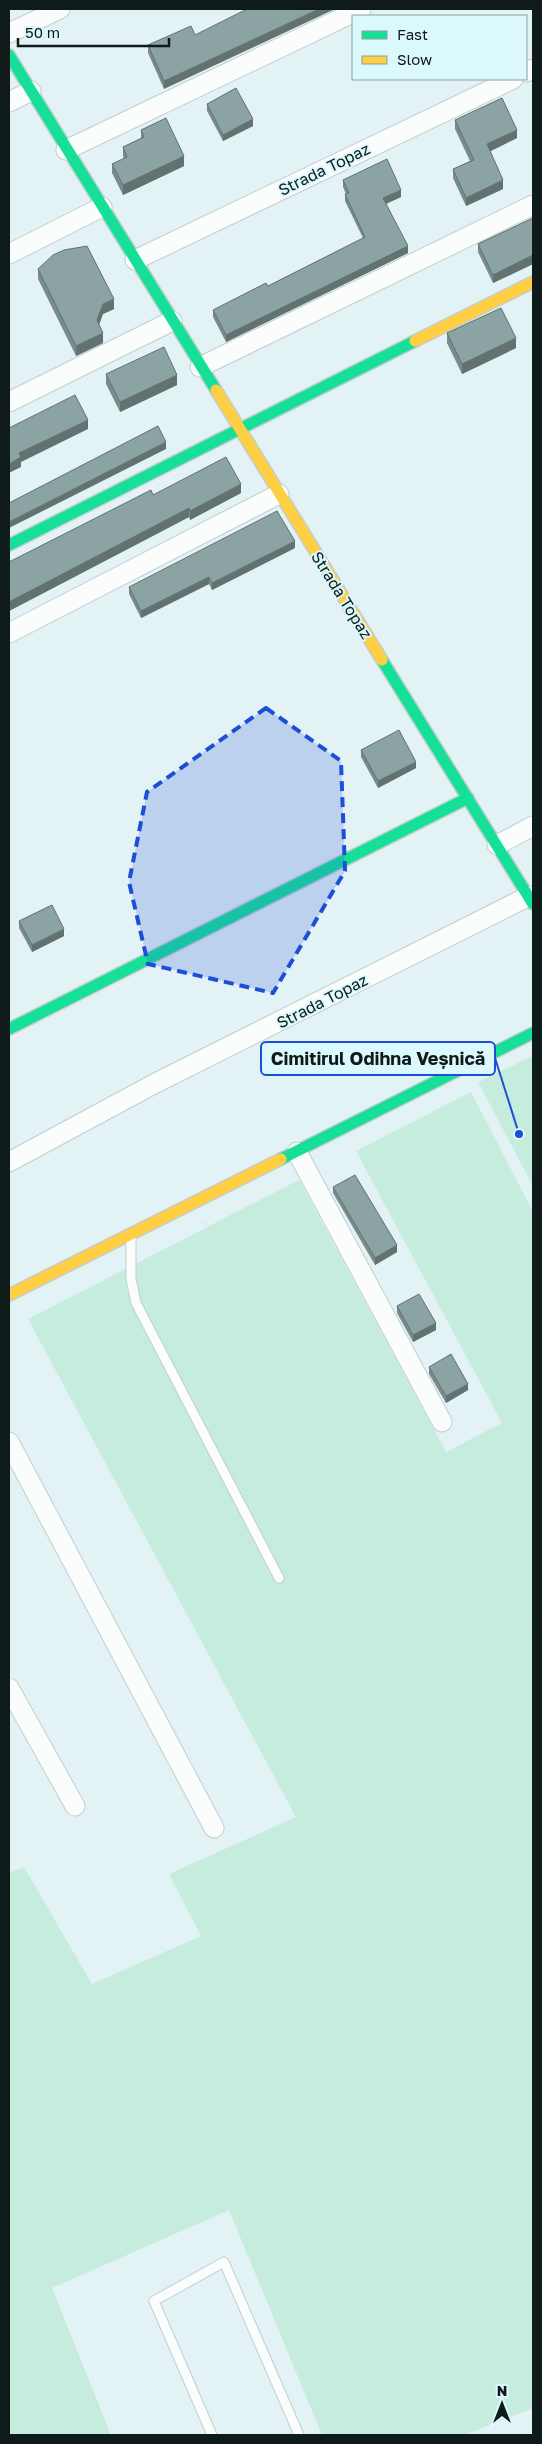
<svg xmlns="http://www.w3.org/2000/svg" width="542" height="2444" viewBox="0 0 542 2444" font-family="'Golos Text',sans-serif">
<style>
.green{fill:#c5ecdd}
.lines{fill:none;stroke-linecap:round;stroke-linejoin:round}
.lane-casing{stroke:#c2cecf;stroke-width:11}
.street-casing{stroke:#c2cecf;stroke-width:21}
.fast-casing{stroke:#c2cecf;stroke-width:14}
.slow-casing{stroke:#c2cecf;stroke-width:14}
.path{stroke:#d8ddde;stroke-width:3;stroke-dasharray:1 4;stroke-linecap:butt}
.lane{stroke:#fbfdfd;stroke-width:9}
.street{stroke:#fbfdfd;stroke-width:19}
.fast{stroke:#16e098;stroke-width:11}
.slow{stroke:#ffcf43;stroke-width:11}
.wall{fill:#788c8b}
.shaded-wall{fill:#617271}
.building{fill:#8ba3a2;stroke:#617271}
.marked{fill:#1d4ed8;fill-opacity:0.2;stroke:#1d4ed8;stroke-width:4;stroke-dasharray:10 6;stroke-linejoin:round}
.labels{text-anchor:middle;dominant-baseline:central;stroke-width:4;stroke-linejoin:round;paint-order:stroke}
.street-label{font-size:16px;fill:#0f1a1b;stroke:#dbf8fc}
.leader{fill:none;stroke:#1d4ed8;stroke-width:2}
.callout-dot{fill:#1d4ed8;stroke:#dbf8fc;stroke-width:2}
.callout{fill:#dbf8fc;stroke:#1d4ed8;stroke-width:2}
.callout-label{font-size:18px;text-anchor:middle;font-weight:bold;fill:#0f1a1b}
</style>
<rect width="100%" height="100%" fill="#e3f2f4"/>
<path class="green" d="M 533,1056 L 533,1186 L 478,1082 Z
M 471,1092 L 533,1212 L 533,2408 L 464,2435 L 322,2435 L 229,2210 L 52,2288 L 111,2435 L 9,2435 L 9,1873 L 24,1867 L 92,1984 L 201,1936 L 169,1874 L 296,1817 L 28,1319 L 299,1180 L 446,1452 L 502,1423 L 356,1151 Z"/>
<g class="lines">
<defs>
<path id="lane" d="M 131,1236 L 131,1279 L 136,1303 L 279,1578
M 212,2435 L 154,2301 L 224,2262 L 299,2435"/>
<path id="street" d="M 9,33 L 60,9
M 526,72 L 533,69
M 9,102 L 31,91
M 66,150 L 361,9
M 9,254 L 102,207
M 135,260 L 513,79
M 200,367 L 533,205
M 9,402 L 172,321
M 9,633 L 279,494
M 497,845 L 533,826
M 297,1152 L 442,1422
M 9,1162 L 152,1085 L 529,896
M 9,1442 L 214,1828
M 9,1688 L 75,1806"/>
<path id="fast" d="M 9,55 L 216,390
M 9,545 L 415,341
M 382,660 L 533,904
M 9,1029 L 468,798
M 281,1159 L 533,1033"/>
<path id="slow" d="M 415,341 L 533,282
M 216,390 L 382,660
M 9,1295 L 281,1159"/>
</defs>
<use href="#lane" class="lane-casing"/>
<use href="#street" class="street-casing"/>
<use href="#fast" class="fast-casing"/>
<use href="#slow" class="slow-casing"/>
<path class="path" d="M 205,1223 L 237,1244 L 287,1301 L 434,1520 L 496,1580 L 523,1610 L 533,1630"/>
<use href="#lane" class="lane"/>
<use href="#street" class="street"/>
<use href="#fast" class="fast"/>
<use href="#slow" class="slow"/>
</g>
<path class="wall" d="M 195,35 L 164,89 L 148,53 L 148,45 Z
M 207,104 L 253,126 L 223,141 L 207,111 Z
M 455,120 L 517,138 L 490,151 L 503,189 L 466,206 L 453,178 L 453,169 L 470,161 L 455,129 Z
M 141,130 L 184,166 L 123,195 L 112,173 L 112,164 L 124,159 L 123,156 L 123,147 L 141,138 Z
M 343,180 L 401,197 L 386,204 L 408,253 L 226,342 L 213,317 L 213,310 L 268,286 L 363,238 L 345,201 L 345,194 L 346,194 L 343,187 Z
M 533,218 L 533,264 L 493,283 L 478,252 L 478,244 Z
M 38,269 L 114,309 L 103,314 L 99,324 L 103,343 L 76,356 L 38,279 Z
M 447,333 L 516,348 L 462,374 L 447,343 Z
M 106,374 L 177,385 L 120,412 L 106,384 Z
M 241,493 L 190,520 L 189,517 L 9,611 L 9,562 L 153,495 Z
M 295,548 L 212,590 L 209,584 L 141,618 L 129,594 L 129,587 Z
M 361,750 L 416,768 L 378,788 L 361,757 Z
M 19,921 L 64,936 L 32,952 L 19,928 Z
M 333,1187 L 397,1252 L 375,1265 L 333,1193 Z
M 397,1306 L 436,1330 L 413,1342 L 397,1313 Z
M 429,1367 L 468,1390 L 446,1403 L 429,1374 Z"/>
<path class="shaded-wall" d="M 319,9 L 335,9 L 164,89 L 164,81 Z
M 253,119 L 253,126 L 223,141 L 223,135 Z
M 517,130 L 517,138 L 487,153 L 487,144 Z
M 184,156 L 184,166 L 123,195 L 123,185 Z
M 503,180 L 503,189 L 466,206 L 466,198 Z
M 401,190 L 401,197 L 383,205 L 383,198 Z
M 408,246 L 408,253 L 226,342 L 226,335 Z
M 533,255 L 533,264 L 493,283 L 493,275 Z
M 114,299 L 114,309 L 103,314 L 97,330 L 97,320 L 103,304 Z
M 103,333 L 103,343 L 76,356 L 76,346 Z
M 516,338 L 516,348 L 462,374 L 462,364 Z
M 177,375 L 177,385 L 120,412 L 120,402 Z
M 88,420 L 88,429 L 21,462 L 21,467 L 9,473 L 9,464 L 19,453 Z
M 166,442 L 166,449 L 9,528 L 9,522 Z
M 241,484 L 241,493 L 190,520 L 190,511 Z
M 189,508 L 189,517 L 9,611 L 9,602 Z
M 295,541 L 295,548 L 212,590 L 212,583 Z
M 209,577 L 209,584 L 141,618 L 141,611 Z
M 416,762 L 416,768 L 378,788 L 378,781 Z
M 64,929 L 64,936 L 32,952 L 32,945 Z
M 397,1245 L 397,1252 L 375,1265 L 375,1258 Z
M 436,1323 L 436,1330 L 413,1342 L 413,1335 Z
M 468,1384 L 468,1390 L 446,1403 L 446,1396 Z"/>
<path class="building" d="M 247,9 L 319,9 L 164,81 L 148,45 L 191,26 L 195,35 Z
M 236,88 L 253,119 L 223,135 L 207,104 Z
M 502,98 L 517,130 L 487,144 L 503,180 L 466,198 L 453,169 L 474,160 L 455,120 Z
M 166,118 L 184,156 L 123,185 L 112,164 L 127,157 L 123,147 L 144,137 L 141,130 Z
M 387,159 L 401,190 L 383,198 L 408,246 L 226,335 L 213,310 L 266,283 L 268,286 L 365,237 L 345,194 L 349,193 L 343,180 Z
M 533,218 L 533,255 L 493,275 L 478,244 Z
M 87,246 L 114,299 L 103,304 L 97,320 L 103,333 L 76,346 L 38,269 L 53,255 L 64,250 Z
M 501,308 L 516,338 L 462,364 L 447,333 Z
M 164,347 L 177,375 L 120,402 L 106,374 Z
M 75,395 L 88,420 L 19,453 L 21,457 L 9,464 L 9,428 Z
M 158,426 L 166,442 L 9,522 L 9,503 Z
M 226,457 L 241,484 L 190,511 L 189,508 L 9,602 L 9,562 L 151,490 L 153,495 Z
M 277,511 L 295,541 L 212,583 L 209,577 L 141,611 L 129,587 Z
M 399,730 L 416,762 L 378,781 L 361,750 Z
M 52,905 L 64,929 L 32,945 L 19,921 Z
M 355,1175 L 397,1245 L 375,1258 L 333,1187 Z
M 419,1294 L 436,1323 L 413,1335 L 397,1306 Z
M 451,1354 L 468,1384 L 446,1396 L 429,1367 Z"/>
<path class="marked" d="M 266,708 L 341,761 L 345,871 L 273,993 L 148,964 L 129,882 L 147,792 Z"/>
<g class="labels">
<g class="street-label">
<text transform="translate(324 169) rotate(-26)">Strada Topaz</text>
<text transform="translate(342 595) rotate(58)">Strada Topaz</text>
<text transform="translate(322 1001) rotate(-27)">Strada Topaz</text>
</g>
</g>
<path class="leader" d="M519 1134L495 1058"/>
<circle class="callout-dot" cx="519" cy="1134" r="5"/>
<rect class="callout" x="261" y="1042" width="234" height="33" rx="5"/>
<g class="callout-label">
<text x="378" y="1065">Cimitirul Odihna Veșnică</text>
</g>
<rect width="542" height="2444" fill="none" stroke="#0f1a1b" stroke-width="20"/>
<rect x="352" y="15" width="175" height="65" fill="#dbf8fc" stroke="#899fa2"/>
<rect x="362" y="31" width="25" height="8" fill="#16e098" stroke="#899fa2"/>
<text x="397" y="40" font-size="15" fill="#0f1a1b">Fast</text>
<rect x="362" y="56" width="25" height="8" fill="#ffcf43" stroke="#899fa2"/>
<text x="397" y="65" font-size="15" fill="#0f1a1b">Slow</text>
<g transform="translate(502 2404)" stroke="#dbf8fc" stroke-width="4" paint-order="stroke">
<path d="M0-4L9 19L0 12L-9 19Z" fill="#0f1a1b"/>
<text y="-8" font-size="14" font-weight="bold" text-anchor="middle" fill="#0f1a1b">N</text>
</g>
<path d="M18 38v8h151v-8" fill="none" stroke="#0f1a1b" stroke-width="2.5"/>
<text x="25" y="38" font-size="15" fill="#0f1a1b" stroke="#dbf8fc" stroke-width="4" paint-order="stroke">50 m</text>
</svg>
